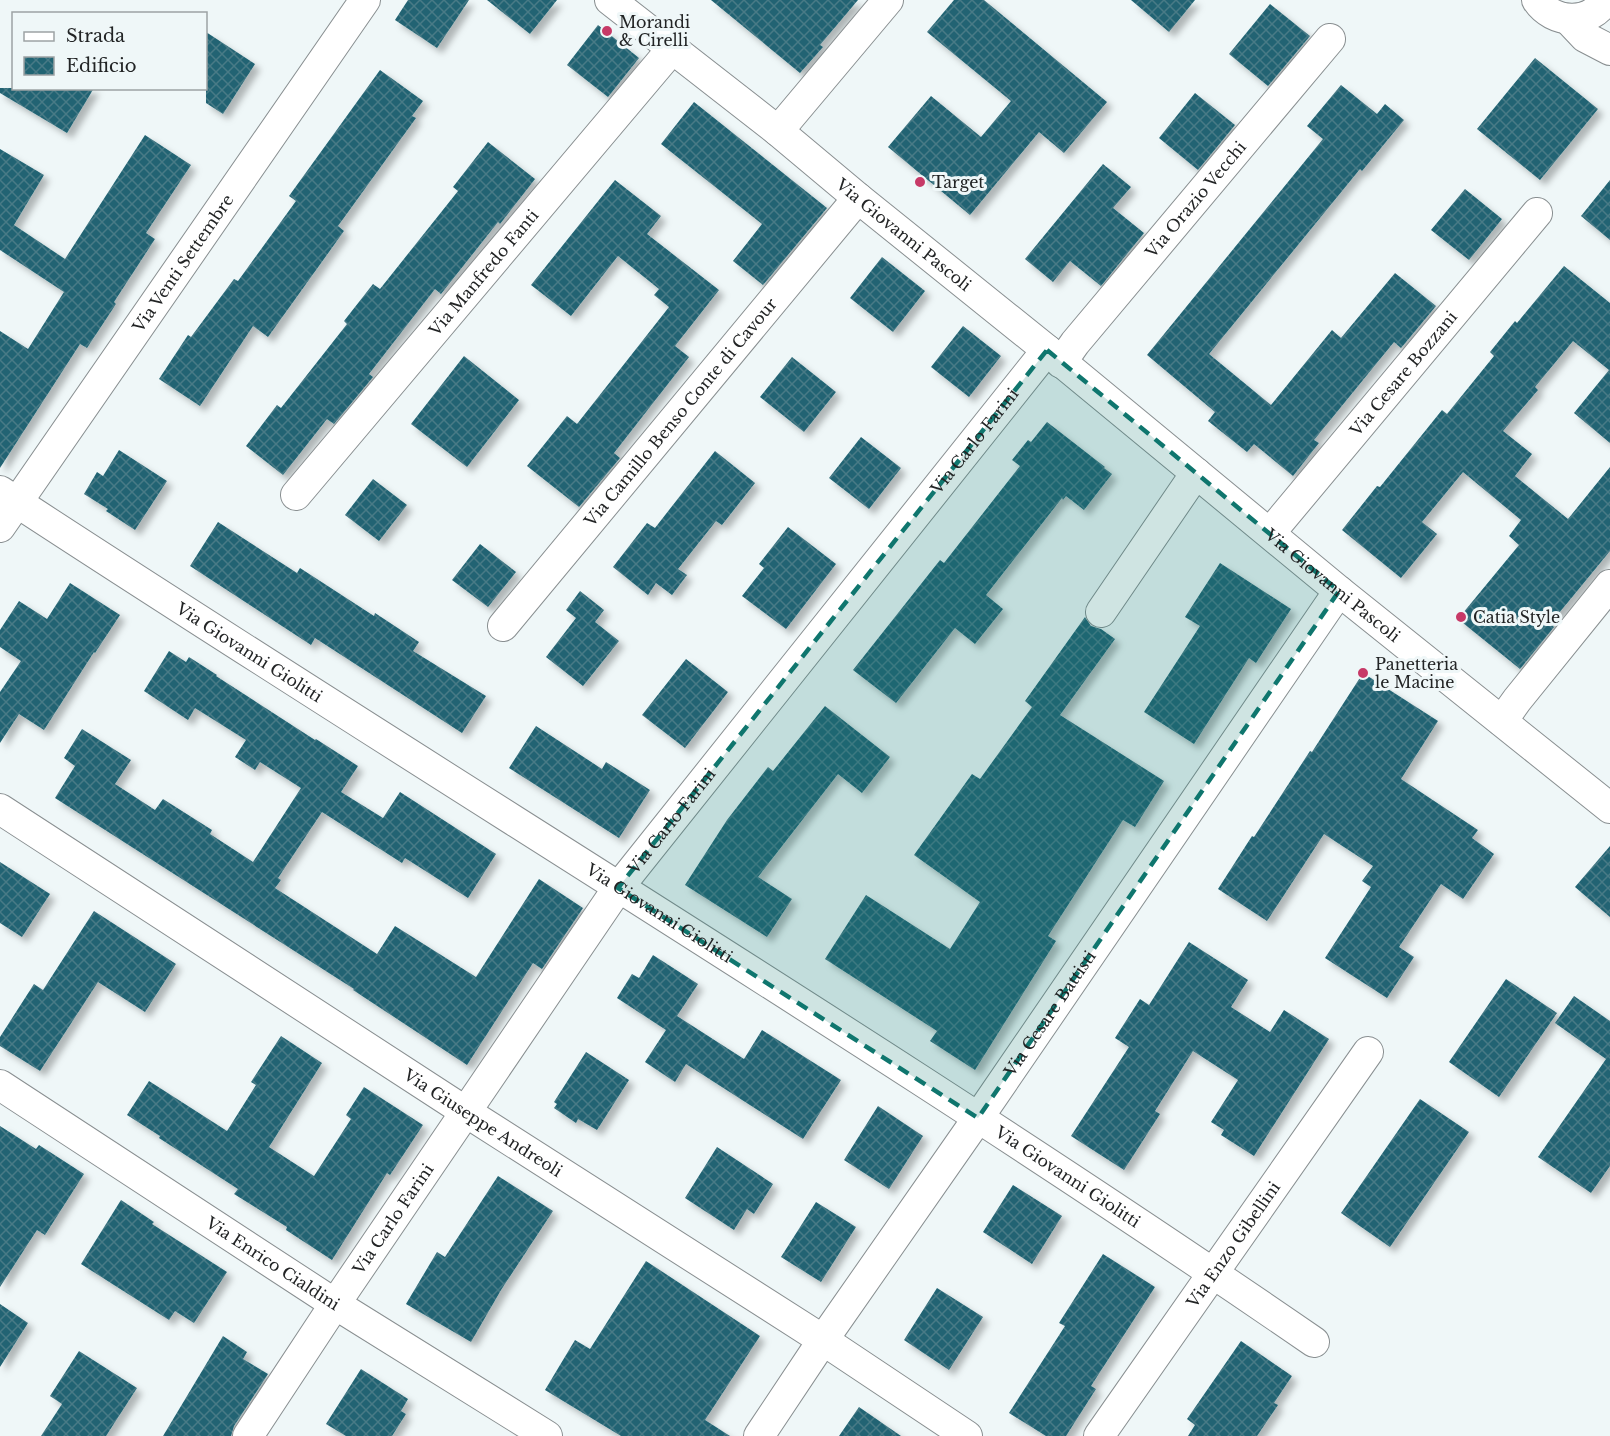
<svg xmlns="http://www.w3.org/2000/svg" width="1610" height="1436" viewBox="0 0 1610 1436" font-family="'Libre Baskerville',serif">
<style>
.building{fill:url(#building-cross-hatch);filter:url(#shadow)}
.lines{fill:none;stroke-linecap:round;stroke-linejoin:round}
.minor-casing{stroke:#898f91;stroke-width:32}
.minor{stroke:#fff;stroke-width:30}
.marked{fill:#0f766e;fill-opacity:0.2;stroke:#0f766e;stroke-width:4.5;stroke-dasharray:12 8;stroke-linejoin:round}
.poi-dot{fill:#c73967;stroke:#eff7f8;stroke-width:2}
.labels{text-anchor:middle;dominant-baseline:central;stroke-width:6;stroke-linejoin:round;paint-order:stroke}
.poi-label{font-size:16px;fill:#222425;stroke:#eff7f8;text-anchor:start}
.street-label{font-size:16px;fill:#222425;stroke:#eff7f8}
</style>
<defs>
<pattern id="building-cross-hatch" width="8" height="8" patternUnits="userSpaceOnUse" patternTransform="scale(1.5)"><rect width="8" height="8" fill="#216473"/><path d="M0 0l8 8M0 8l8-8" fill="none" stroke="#487a86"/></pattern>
<filter id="shadow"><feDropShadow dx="5.5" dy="5.5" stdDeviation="3" flood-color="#0004"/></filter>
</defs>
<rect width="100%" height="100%" fill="#eff7f8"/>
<path class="building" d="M 408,0 L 469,0 L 437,48 L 395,20 Z
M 487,0 L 557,0 L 530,34 Z
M 711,0 L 858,0 L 820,45 L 823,47 L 800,73 Z
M 954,0 L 984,0 L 1107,102 L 1064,153 L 1039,132 L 970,215 L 888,147 L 931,96 L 981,137 L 1011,101 L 927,32 Z
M 1131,0 L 1195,0 L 1169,32 Z
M 1270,4 L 1310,36 L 1268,86 L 1229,54 Z
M 598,25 L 639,58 L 608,97 L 567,65 Z
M 206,32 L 255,64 L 223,114 L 206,103 Z
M 1535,58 L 1598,109 L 1540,180 L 1477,129 Z
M 380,70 L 423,101 L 412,116 L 416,118 L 338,226 L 344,231 L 268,337 L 253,326 L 200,406 L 159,379 L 188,335 L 191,337 L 234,279 L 238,281 L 296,201 L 289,196 Z
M 1341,85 L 1377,114 L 1385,104 L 1404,120 L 1362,171 L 1360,169 L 1209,354 L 1271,405 L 1332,330 L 1341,338 L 1395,273 L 1436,306 L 1401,348 L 1394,342 L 1314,440 L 1319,443 L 1293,476 L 1254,444 L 1247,452 L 1208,421 L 1215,412 L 1147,355 L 1323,139 L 1307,126 Z
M 0,88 L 94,88 L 67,133 L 0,93 Z
M 1195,93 L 1235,125 L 1198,170 L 1159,138 Z
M 694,102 L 827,208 L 763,285 L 733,261 L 762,224 L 661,144 Z
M 145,135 L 191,165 L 146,233 L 155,239 L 114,302 L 116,304 L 87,348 L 80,344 L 0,468 L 0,331 L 28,349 L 64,292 L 0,250 L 0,149 L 44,175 L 14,225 L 65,259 Z
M 488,142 L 535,179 L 500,224 L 498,222 L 441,294 L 435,289 L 369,374 L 373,377 L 334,424 L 327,419 L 283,475 L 246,446 L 277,405 L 281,408 L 347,324 L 344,321 L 373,284 L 380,289 L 458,191 L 453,187 Z
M 1103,164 L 1131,187 L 1113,208 L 1144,233 L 1101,286 L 1070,261 L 1053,282 L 1025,259 Z
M 615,180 L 661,216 L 647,234 L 719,290 L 675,346 L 689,357 L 614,453 L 620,458 L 579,507 L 527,466 L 567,416 L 577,424 L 669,307 L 654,295 L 659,289 L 618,256 L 571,316 L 531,285 Z
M 1610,180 L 1610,240 L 1581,216 Z
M 1465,189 L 1502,219 L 1469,260 L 1431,230 Z
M 882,257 L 925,291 L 893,332 L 850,298 Z
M 1564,266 L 1610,303 L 1610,443 L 1574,413 L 1609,370 L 1573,341 L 1535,387 L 1538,390 L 1503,431 L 1532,454 L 1515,476 L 1568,519 L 1610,467 L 1610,551 L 1550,624 L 1554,627 L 1520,669 L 1458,619 L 1519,545 L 1509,536 L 1521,520 L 1463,472 L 1422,522 L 1437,534 L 1401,578 L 1342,530 L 1377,486 L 1380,487 L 1442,410 L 1447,414 L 1494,356 L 1490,352 L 1515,321 L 1517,323 Z
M 963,326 L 1001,356 L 969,397 L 931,367 Z
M 464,356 L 519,400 L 467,467 L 411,424 Z
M 792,357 L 836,392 L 804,432 L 760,397 Z
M 1047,422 L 1105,467 L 1104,468 L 1112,474 L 1084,510 L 1066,496 L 1063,500 L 1062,498 L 986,595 L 1003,609 L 975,644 L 955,628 L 896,703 L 853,670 L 940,560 L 944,563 L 1020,466 L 1012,460 L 1028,440 L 1031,442 Z
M 861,437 L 901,468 L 869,509 L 829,478 Z
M 119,450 L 167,481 L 135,530 L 106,511 L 108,509 L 84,494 L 97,472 L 103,476 Z
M 715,451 L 755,483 L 722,525 L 716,521 L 678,569 L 687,575 L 672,595 L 656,583 L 648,595 L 613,567 L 647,523 L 655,528 Z
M 373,479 L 407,505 L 379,541 L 345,515 Z
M 218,522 L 297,573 L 300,568 L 374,616 L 375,613 L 419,642 L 413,651 L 486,696 L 462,733 L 315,638 L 311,645 L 190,566 Z
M 788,527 L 836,564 L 786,629 L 742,596 L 764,568 L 759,564 Z
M 480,544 L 516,572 L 488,607 L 452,580 Z
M 1220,563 L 1291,609 L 1256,663 L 1249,658 L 1194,744 L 1144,712 L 1200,626 L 1185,617 Z
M 70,583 L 120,615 L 95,653 L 94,652 L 44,730 L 19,714 L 0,743 L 0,692 L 21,661 L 0,647 L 0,630 L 19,601 L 47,619 Z
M 580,591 L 604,610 L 595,622 L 619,641 L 583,686 L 546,657 L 576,618 L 566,610 Z
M 1085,617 L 1091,626 L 1101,629 L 1115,639 L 1060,715 L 1164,781 L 1135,827 L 1123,820 L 1048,936 L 1056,941 L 975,1070 L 930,1041 L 937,1031 L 825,959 L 866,895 L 950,949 L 980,902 L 914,855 L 972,774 L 980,779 L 1032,707 L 1025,701 Z
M 169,651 L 186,662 L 189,657 L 217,675 L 216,676 L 315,740 L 316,739 L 358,766 L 341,792 L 383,818 L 400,792 L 496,854 L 468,898 L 405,858 L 402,863 L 322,812 L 278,878 L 281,880 L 275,888 L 377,954 L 395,926 L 476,977 L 539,879 L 583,908 L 542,969 L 533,963 L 467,1065 L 353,990 L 354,989 L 55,798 L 75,766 L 64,758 L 82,729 L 131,760 L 115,784 L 155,810 L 163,799 L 212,830 L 210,834 L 253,862 L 301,788 L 260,762 L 255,770 L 235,757 L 246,740 L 195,708 L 188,720 L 144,691 Z
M 686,659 L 728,692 L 685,748 L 642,715 Z
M 1363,673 L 1438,721 L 1401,779 L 1478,830 L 1472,838 L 1494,854 L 1463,899 L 1441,884 L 1399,947 L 1414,957 L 1387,998 L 1325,958 L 1371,887 L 1362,881 L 1373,866 L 1324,834 L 1267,921 L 1218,889 L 1252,836 L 1254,837 L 1310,751 L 1312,752 Z
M 825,706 L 890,757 L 862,793 L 838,774 L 758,877 L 792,899 L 767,937 L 685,885 L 727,820 L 768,767 L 773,771 Z
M 536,726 L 602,769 L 606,762 L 650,790 L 619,838 L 509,768 Z
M 1610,846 L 1610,917 L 1575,887 Z
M 0,862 L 50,894 L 22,937 L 0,923 Z
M 94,911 L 176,964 L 145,1012 L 98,982 L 40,1071 L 0,1046 L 0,1037 L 34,984 L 43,990 Z
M 1189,942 L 1248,980 L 1231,1007 L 1270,1032 L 1284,1010 L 1329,1039 L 1254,1156 L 1221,1135 L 1224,1130 L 1211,1122 L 1238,1080 L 1193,1051 L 1155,1111 L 1160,1114 L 1124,1170 L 1071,1136 L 1129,1047 L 1115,1038 L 1140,999 L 1149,1005 Z
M 653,955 L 698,984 L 677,1016 L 744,1059 L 762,1030 L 841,1080 L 803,1139 L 686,1064 L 675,1082 L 645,1062 L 666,1030 L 617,998 L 632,974 L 639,978 Z
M 1506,979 L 1557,1013 L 1499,1097 L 1449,1062 Z
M 1574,996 L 1610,1021 L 1610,1166 L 1591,1193 L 1538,1157 L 1606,1059 L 1555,1023 Z
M 281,1036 L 322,1063 L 269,1147 L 314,1176 L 351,1119 L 346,1115 L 364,1087 L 423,1125 L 390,1175 L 387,1173 L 332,1260 L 286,1230 L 287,1227 L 234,1194 L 238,1189 L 159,1138 L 160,1136 L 127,1115 L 149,1081 L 227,1131 L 256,1085 L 251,1082 Z
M 586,1052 L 629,1080 L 597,1130 L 578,1119 L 576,1123 L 554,1108 L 557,1104 L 554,1102 Z
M 1420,1099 L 1469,1132 L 1390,1247 L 1341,1213 Z
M 878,1106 L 923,1136 L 889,1189 L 844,1160 Z
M 0,1126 L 36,1149 L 39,1145 L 84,1174 L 45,1235 L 37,1230 L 0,1287 Z
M 717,1147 L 773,1184 L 754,1214 L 747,1209 L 734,1230 L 685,1198 Z
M 498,1176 L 553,1211 L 501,1290 L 471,1342 L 406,1304 L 437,1252 L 445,1257 Z
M 1013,1185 L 1062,1216 L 1032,1264 L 983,1232 Z
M 121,1200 L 154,1222 L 152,1224 L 227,1272 L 194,1323 L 175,1311 L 169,1320 L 81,1264 Z
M 816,1202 L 856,1227 L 821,1282 L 781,1257 Z
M 1103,1254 L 1155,1287 L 1091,1386 L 1096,1389 L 1066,1436 L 1046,1436 L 1009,1413 L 1065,1326 L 1059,1323 Z
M 646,1261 L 760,1336 L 705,1420 L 730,1436 L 621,1436 L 545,1390 L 575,1340 L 590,1349 Z
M 937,1288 L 983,1317 L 949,1370 L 904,1340 Z
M 0,1304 L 28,1323 L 0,1367 Z
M 223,1336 L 247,1352 L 243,1359 L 268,1374 L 234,1426 L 231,1436 L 163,1436 Z
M 1241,1341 L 1292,1376 L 1274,1403 L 1278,1405 L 1257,1436 L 1188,1436 L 1195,1425 L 1187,1419 Z
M 79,1351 L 137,1388 L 106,1436 L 41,1436 L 62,1404 L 50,1396 Z
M 361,1369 L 408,1399 L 401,1411 L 406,1414 L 392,1436 L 346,1436 L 326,1424 Z
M 859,1407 L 901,1436 L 839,1436 Z"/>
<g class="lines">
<defs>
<g id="minor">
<path id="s1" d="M 610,0 L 778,131 L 858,198 L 1047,350 L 1339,591 L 1610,808"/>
<path d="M 1537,0 C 1553,24 1590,26 1605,0"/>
<path d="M 1568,19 L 1585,37 L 1610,50"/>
<path d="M 778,131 L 888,0"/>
<path id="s2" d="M 1061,363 L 1075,343 L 1330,39"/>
<path id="s3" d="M 0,491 C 436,777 884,1046 1314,1342"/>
<path id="s4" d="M 296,495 L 672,49"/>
<path id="s5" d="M 0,527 L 365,0"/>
<path id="s6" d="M 1270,533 L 1537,213"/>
<path d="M 1101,612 L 1196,473"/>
<path id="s7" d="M 503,626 L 858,198"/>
<path d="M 1502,721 L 1517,700 L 1610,585"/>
<path id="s8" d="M 0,809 L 466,1112 L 823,1340 L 967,1436"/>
<path id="s9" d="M 0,1085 L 335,1304 L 547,1436"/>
<path id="s10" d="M 248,1436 L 335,1304 L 618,888 L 1047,350"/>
<path id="s11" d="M 759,1436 L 823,1340 L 978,1118 L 1339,591"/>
<path id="s12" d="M 1099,1436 L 1368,1052"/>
</g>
</defs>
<use href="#minor" class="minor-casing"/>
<use href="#minor" class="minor"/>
</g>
<path class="marked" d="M 1047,350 L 1339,591 L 978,1118 L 618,888 Z"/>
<g class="poi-dot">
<circle cx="607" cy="31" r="6"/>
<circle cx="920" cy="182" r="6"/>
<circle cx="1461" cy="617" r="6"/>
<circle cx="1363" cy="673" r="6"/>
</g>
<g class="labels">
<g class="poi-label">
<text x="619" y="22">Morandi<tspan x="619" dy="18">&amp; Cirelli</tspan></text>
<text x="932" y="182">Target</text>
<text x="1473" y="617">Catia Style</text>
<text x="1375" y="664">Panetteria<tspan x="1375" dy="18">le Macine</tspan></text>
</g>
<g class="street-label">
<text stroke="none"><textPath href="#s2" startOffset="212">Via Orazio Vecchi</textPath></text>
<text stroke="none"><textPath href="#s1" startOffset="376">Via Giovanni Pascoli</textPath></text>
<text stroke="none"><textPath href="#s5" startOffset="321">Via Venti Settembre</textPath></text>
<text stroke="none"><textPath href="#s4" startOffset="291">Via Manfredo Fanti</textPath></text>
<text stroke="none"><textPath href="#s6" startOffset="208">Via Cesare Bozzani</textPath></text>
<text stroke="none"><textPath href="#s7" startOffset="278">Via Camillo Benso Conte di Cavour</textPath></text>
<text stroke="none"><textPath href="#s10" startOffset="1233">Via Carlo Farini</textPath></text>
<text stroke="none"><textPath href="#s1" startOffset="930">Via Giovanni Pascoli</textPath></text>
<text stroke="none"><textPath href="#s3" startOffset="297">Via Giovanni Giolitti</textPath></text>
<text stroke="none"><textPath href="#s10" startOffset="747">Via Carlo Farini</textPath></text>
<text stroke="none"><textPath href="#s3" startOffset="783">Via Giovanni Giolitti</textPath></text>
<text stroke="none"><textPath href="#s11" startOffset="513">Via Cesare Battisti</textPath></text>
<text stroke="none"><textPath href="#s8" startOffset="576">Via Giuseppe Andreoli</textPath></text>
<text stroke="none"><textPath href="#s3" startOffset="1269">Via Giovanni Giolitti</textPath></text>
<text stroke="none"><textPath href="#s10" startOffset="261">Via Carlo Farini</textPath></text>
<text stroke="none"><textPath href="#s12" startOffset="234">Via Enzo Gibellini</textPath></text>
<text stroke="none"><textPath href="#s9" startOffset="326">Via Enrico Cialdini</textPath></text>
</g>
</g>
<rect x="12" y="12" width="195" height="78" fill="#eff7f8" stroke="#9da3a4" stroke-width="1.5"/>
<rect x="24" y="32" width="30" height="9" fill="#ffffff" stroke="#9da3a4" stroke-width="1.5"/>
<text x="66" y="42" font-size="18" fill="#222425">Strada</text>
<rect x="24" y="57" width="30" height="18" fill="url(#building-cross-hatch)" stroke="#9da3a4" stroke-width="1.5"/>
<text x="66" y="72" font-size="18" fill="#222425">Edificio</text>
</svg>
